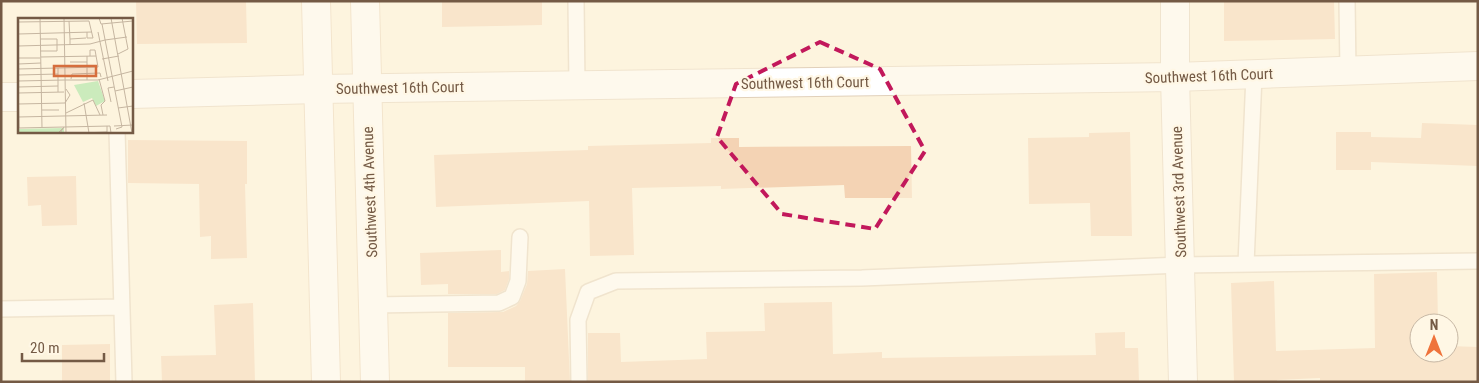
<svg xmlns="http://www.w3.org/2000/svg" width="1479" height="383" viewBox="0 0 1479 383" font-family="'Roboto Condensed',sans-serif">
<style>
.building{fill:#f4d3b4}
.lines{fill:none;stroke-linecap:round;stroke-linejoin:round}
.service-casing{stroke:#e1d0ba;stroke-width:18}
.minor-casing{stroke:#e1d0ba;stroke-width:30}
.secondary-casing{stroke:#e7d2b7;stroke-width:30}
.service{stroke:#fff;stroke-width:15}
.minor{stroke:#fff;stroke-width:28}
.secondary{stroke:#fff;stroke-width:28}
.marked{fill:none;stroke:#c2185b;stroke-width:4;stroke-dasharray:10 6;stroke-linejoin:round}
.labels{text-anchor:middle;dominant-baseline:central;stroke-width:4.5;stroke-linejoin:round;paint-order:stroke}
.street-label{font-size:15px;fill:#745a45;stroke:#fff7e5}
.inset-road{fill:none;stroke:#c6b6a1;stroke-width:1}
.view{fill:#d66e3d;fill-opacity:0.15;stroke:#d66e3d;stroke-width:2.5}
.inset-edge{fill:none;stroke:#745a45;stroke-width:2.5}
</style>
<rect width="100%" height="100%" fill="#fdf4de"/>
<path class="building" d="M 136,1 L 246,1 L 247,43 L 137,44 Z
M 442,1 L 542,1 L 542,25 L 442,27 Z
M 1224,1 L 1334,1 L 1335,39 L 1224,41 Z
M 1422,123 L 1478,125 L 1478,166 L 1371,162 L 1371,170 L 1336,170 L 1336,132 L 1371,132 L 1371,137 L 1421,138 Z
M 1130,132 L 1132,236 L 1091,236 L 1090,203 L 1029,204 L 1028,138 L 1089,137 L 1089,133 Z
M 711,138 L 739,138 L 739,147 L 911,146 L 912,198 L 845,198 L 844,185 L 721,189 L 721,186 L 632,188 L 634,255 L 590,256 L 589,201 L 436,207 L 434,155 L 588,150 L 588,146 L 711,143 Z
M 128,140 L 247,141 L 247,184 L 245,184 L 247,258 L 211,259 L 211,236 L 200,237 L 199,184 L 128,183 Z
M 76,176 L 77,225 L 42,226 L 41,205 L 28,206 L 27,177 Z
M 501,250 L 501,272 L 509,271 L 509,279 L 505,290 L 497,294 L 448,294 L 448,284 L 421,285 L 420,253 Z
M 565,269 L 570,382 L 525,382 L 525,367 L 448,367 L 448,313 L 503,312 L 516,306 L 520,301 L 527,284 L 528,271 Z
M 1437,272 L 1438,323 L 1419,323 L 1419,353 L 1449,353 L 1449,346 L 1478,347 L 1478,382 L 1320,382 L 1320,378 L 1277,380 L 1277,382 L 1234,382 L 1231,283 L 1274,281 L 1276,351 L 1375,348 L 1374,274 Z
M 832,302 L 833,354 L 882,352 L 882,358 L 1096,355 L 1095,333 L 1125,332 L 1125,348 L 1138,348 L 1139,382 L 588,382 L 588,333 L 620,333 L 621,362 L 707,359 L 706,332 L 765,331 L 764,303 Z
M 253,303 L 255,382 L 162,382 L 161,356 L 216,355 L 214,305 Z
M 110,344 L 110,382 L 62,382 L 62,345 Z"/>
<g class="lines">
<defs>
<path id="service" d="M 576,1 L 577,86
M 1347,1 L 1348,71
M 117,131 L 124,382
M 1246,264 L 1254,75
M 373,305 L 499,303 L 512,297 L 518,281 L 520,237
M 1,309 L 122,307
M 579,382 L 578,320 L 588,292 L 616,281 L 862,278 L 1181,265 L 1478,261"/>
<path id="minor" d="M 1175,1 L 1175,77 L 1183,382
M 131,94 L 318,89 L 1175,77 L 1478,66
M 1,97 L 19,97"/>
<path id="secondary" d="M 316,1 L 326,382
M 365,1 L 375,382"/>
</defs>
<use href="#service" class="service-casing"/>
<use href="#minor" class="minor-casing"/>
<use href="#secondary" class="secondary-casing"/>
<use href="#service" class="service"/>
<use href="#minor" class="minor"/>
<use href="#secondary" class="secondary"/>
</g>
<path d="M0 0H1479V383H0ZM 820,42 L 880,69 L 925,151 L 875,229 L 782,214 L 717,137 L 736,84 Z" fill="#fdf4de" fill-opacity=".55" fill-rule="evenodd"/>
<path class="marked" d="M 820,42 L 880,69 L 925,151 L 875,229 L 782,214 L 717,137 L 736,84 Z"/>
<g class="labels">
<g class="street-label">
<text transform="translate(1209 76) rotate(-2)">Southwest 16th Court</text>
<text transform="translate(805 83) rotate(-1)">Southwest 16th Court</text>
<text transform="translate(400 88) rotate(-1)">Southwest 16th Court</text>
<text transform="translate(370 192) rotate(-92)">Southwest 4th Avenue</text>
<text transform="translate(1179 192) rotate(-92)">Southwest 3rd Avenue</text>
</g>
</g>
<g transform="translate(18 18)">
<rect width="115" height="115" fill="#fdf4de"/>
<path d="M 80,63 L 87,83 L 78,88 L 74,80 L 65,84 L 56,67 ZM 46,110 L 46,115 L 0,115 L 0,111 Z" fill="#cbebbc"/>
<path class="inset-road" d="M 22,0 L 24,110M 46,0 L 48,115M 81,0 L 83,6 L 115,3M 93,0 L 114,115M 51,3 L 52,21M 0,4 L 71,3 L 75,20 L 69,20 L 69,14M 84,6 L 104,109 L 98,111M 80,14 L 90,63M 0,16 L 74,14M 22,21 L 39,21 L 39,33 L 22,33M 87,22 L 109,19M 52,27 L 52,21 L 68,20M 0,28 L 72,26 L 87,22M 100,36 L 110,31 L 104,0M 69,38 L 69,62M 23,39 L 78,38M 0,40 L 22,40M 84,41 L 101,38M 52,44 L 69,44M 0,46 L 23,45M 40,50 L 40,74M 0,51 L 80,49 L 77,32 L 72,32 L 72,38M 0,57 L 40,56M 53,61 L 54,56 L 82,55 L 83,59M 81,61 L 87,83 L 83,87 L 85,97M 46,62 L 80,62 L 115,53M 0,63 L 1,110M 0,63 L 46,62M 0,69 L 40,68M 97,73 L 115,69M 0,75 L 46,74M 75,82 L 82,97M 93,84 L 90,70 L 96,69M 66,85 L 71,115M 0,86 L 47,85 L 52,77 L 48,71M 100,90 L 115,88M 24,92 L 41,92M 48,95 L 75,82M 0,99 L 89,97M 96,108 L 115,107M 0,110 L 92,108 L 93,115M 40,115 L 46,109 L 42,115M 64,115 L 89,114 L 89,108"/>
<path class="view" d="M 36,48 L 78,48 L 78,58 L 36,58 Z"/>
<rect width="115" height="115" class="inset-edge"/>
</g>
<rect width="1479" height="383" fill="none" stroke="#745a45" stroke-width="5"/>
<g transform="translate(1434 338)"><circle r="24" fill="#fff7e5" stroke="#c7b8a5"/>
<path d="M0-4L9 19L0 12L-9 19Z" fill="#ef733b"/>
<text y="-8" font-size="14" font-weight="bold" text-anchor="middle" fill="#745a45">N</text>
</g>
<path d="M22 353v8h82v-8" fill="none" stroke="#745a45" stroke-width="2.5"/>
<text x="30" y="353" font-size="15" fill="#745a45" stroke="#fff7e5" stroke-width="4" paint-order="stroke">20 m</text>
</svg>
